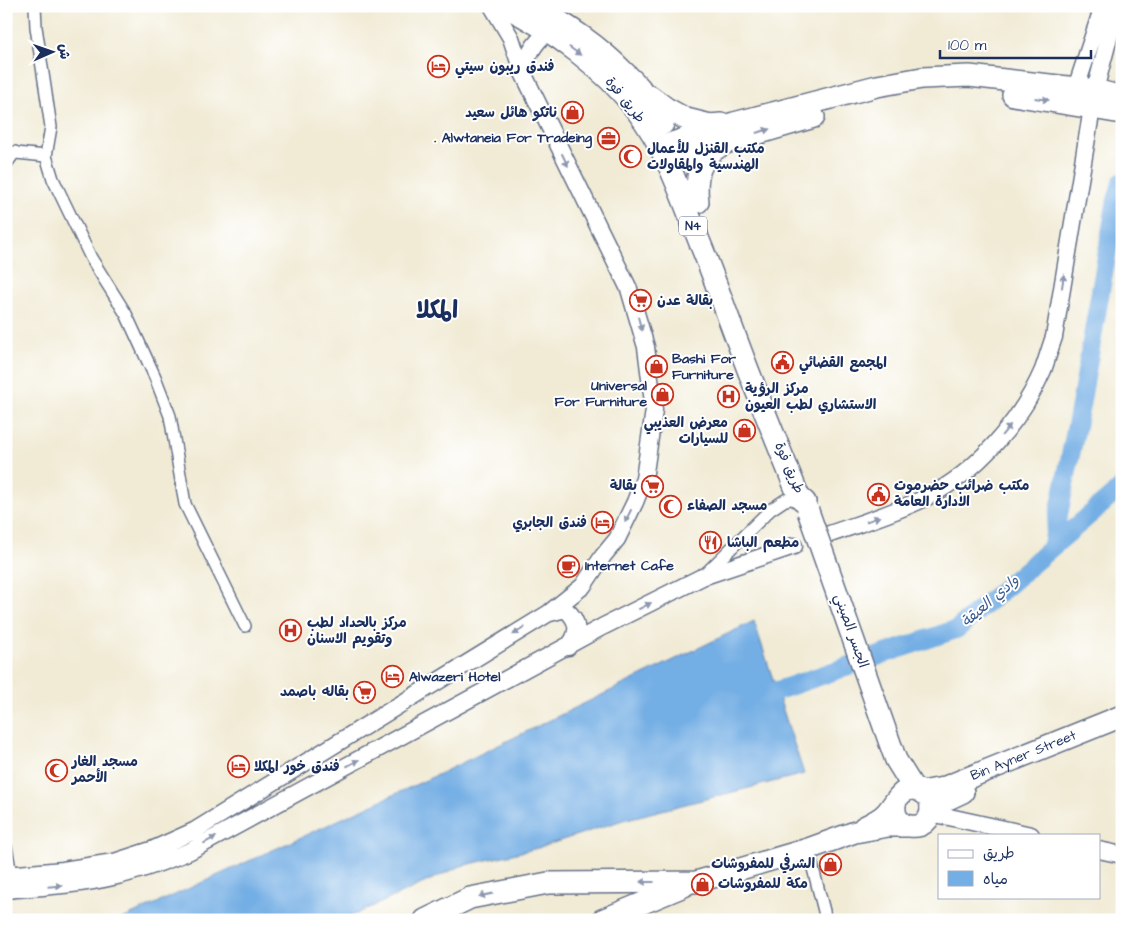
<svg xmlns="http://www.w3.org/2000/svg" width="1128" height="926" viewBox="0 0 1128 926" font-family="'Architects Daughter','Playpen Sans Arabic',sans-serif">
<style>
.water{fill:#73aee4;stroke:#476ea1}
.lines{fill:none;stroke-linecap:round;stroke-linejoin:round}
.river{stroke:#73aee4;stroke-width:19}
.street-casing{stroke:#667188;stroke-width:14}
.secondary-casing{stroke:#667188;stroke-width:19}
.highway-casing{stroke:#667188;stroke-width:24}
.street{stroke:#fff;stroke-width:11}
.secondary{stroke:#fff;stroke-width:16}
.highway{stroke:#fff;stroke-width:21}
.highway-bridge-casing{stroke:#667188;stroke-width:24;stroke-linecap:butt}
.highway-bridge{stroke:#fff;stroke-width:21}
.oneway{fill:#8d97ae}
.labels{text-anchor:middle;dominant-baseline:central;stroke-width:4;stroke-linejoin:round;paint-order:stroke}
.shield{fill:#fff;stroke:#5f6d8e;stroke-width:1}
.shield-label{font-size:12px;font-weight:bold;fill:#1b2f5e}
.poi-label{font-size:14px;font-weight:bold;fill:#1b2f5e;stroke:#fff;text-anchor:start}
.street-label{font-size:14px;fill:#1b2f5e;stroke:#fff}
.water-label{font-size:15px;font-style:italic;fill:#3a5b8d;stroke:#fff}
.town-label{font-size:24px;font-weight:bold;fill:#1b2f5e;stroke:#fff}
</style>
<rect width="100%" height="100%" fill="#fff"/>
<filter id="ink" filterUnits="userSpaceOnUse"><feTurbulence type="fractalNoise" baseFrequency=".02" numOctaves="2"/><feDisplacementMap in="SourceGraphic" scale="10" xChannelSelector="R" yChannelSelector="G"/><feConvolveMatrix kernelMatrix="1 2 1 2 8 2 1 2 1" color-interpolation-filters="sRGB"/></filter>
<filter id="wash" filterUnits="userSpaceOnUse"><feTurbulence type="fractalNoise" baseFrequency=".0096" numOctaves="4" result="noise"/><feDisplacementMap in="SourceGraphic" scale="20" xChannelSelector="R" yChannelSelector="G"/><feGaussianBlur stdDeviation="1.12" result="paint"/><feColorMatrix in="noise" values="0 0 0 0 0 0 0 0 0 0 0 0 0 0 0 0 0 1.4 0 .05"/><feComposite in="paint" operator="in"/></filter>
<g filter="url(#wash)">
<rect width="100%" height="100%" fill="#f1ebd5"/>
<path class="water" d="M 754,621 L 804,774 L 623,820 L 538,848 L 461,866 L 343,920 L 120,920 L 439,774 Z"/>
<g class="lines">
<path class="river" d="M 1052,547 L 1081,403 L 1116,202 L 1122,182
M 776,691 L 957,629 L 1122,487"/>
</g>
</g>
<g filter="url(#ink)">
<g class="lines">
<defs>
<path id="street" d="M 35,6 L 36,27 L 51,127 L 46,156 L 53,179 L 91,258 L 126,314 L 155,377 L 170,416 L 185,504 L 245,626
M 6,152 L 46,156
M 6,164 L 15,152
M 705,574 L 770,510 L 785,500 L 802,497
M 6,846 L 11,875
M 808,849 L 824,911 L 825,920"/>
<path id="secondary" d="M 522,71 C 531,48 536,41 555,25
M 1074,99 L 1076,88 L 1103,6
M 827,535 C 861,523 895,513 927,497 C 977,472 1021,421 1043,370 C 1047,359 1050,348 1054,337 L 1095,90 L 1111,30 L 1120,6
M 550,613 L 565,609 C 579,620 580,633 568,647
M 931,813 L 1031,835
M 1099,850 L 1122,855
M 6,875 L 63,870 L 114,862 L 154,849 L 194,831 L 549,613 L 583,586 L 603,556 L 617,539 L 635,502 L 644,479 L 654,410 L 646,347 L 629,289 L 522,71 L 511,38 L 492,6
M 6,890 C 43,887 81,885 117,876 C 142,870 166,861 190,851 L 602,627 L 702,577 L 794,546"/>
<g id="highway">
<path d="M 504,6 C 554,31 603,67 637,111 C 667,150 682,198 700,243 C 714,277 726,312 739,346 C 758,397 779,447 799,497 L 805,502"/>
<path d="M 534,6 C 567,25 598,45 624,72 C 629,77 635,82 640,88 C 648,100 655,112 663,124"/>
<path d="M 1013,95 L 1122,113"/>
<path d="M 650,96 L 666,108 L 686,119 L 710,125 L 721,124"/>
<path d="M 660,147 L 734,123 L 877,86 L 922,78 L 969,76 L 1095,90 L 1122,97"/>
<path d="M 671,159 L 814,117"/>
<path d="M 698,202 C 695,178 698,158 722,145"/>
<path d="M 892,749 L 896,760 L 914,789"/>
<path id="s1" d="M 922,792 L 943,788 L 1122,716"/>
<path d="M 931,807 L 963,792"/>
<path d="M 864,827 C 872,823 881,819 887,812 C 895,803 901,787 916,789 C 919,790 923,792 926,795 C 930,798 931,803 931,808 C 932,835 887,832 896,800"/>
<path d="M 425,920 L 470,898 L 548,883 L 696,882 L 808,849 L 855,832 L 888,826 L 907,826"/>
<path d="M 602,920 L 684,886"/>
</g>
</defs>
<use href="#street" class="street-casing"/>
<use href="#secondary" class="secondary-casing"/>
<use href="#highway" class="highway-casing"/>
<use href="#street" class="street"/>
<use href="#secondary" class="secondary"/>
<use href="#highway" class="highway"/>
<defs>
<path id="highway-bridge" d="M 808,511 L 892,749"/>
</defs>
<use href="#highway-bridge" class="highway-bridge-casing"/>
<use href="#highway-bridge" class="highway-bridge"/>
</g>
<defs><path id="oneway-solid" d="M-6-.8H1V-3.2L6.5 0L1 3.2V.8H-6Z" transform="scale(1.25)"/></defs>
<g class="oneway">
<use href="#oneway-solid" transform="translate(575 51) rotate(35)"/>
<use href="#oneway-solid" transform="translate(1042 99) rotate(8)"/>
<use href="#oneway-solid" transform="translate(763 131) rotate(-16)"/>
<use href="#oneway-solid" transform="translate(565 160) rotate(64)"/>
<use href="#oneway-solid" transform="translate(1063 281) rotate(-81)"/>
<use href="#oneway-solid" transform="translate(640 324) rotate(74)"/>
<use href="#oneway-solid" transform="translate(1006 430) rotate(-51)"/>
<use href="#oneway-solid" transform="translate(628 516) rotate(116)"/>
<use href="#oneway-solid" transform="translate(873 519) rotate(-20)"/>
<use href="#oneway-solid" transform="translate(645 606) rotate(-27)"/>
<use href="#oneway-solid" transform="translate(519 631) rotate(148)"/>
<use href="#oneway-solid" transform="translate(353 763) rotate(-28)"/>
<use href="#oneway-solid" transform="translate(210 840) rotate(-28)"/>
<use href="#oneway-solid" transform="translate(647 882) rotate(180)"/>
<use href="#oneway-solid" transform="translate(55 886) rotate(-5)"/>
<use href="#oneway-solid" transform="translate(486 895) rotate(169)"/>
</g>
</g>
<defs>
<symbol id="hotel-ring" viewBox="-11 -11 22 22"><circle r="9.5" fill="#fff" stroke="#c8321e" stroke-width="1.5"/><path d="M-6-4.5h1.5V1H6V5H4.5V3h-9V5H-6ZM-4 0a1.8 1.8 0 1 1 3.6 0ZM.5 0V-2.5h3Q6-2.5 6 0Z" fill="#c8321e"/></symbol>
<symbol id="shop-ring" viewBox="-11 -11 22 22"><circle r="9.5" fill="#fff" stroke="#c8321e" stroke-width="1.5"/><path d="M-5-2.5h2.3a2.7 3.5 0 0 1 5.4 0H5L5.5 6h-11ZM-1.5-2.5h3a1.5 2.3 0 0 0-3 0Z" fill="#c8321e"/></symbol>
<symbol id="office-ring" viewBox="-11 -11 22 22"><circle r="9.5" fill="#fff" stroke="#c8321e" stroke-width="1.5"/><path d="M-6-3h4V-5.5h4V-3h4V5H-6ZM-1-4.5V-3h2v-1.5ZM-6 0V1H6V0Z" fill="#c8321e"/></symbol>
<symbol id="mosque-ring" viewBox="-11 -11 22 22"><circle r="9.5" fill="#fff" stroke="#c8321e" stroke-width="1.5"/><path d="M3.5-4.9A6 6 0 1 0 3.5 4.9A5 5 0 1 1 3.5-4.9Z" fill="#c8321e"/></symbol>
<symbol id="supermarket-ring" viewBox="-11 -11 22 22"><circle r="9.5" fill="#fff" stroke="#c8321e" stroke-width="1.5"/><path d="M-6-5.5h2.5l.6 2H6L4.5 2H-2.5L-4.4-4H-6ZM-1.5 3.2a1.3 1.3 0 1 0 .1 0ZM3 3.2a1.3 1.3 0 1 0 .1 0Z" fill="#c8321e"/></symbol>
<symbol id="civic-ring" viewBox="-11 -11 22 22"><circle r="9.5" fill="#fff" stroke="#c8321e" stroke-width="1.5"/><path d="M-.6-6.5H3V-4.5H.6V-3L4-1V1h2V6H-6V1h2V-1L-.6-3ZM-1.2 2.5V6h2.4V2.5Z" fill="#c8321e"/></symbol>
<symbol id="hospital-ring" viewBox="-11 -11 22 22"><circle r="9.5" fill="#fff" stroke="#c8321e" stroke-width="1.5"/><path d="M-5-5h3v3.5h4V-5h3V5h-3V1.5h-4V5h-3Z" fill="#c8321e"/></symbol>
<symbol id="restaurant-ring" viewBox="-11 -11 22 22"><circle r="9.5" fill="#fff" stroke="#c8321e" stroke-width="1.5"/><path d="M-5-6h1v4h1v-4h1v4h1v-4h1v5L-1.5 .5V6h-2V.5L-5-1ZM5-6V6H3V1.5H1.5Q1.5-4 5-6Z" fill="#c8321e"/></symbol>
<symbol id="cafe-ring" viewBox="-11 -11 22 22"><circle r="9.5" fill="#fff" stroke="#c8321e" stroke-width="1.5"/><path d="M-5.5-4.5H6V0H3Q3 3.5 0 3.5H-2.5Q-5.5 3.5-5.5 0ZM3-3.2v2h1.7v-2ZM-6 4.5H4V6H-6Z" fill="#c8321e"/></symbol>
</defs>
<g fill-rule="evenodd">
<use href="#hotel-ring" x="426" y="54" width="25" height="25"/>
<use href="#shop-ring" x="560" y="100" width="25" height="25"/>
<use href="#office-ring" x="596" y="126" width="25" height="25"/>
<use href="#mosque-ring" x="618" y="144" width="25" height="25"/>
<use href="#supermarket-ring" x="628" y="288" width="25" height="25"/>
<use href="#civic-ring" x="770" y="350" width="25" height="25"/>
<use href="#shop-ring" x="644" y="354" width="25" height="25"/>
<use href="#shop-ring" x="650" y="382" width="25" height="25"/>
<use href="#hospital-ring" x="716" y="384" width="25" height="25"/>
<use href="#shop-ring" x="732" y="418" width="25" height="25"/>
<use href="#supermarket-ring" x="640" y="474" width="25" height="25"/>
<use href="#civic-ring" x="866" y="482" width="25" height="25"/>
<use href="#mosque-ring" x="658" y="494" width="25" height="25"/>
<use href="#hotel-ring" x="590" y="510" width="25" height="25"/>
<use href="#restaurant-ring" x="698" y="530" width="25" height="25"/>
<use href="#cafe-ring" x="556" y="554" width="25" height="25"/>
<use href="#hospital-ring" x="278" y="618" width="25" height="25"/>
<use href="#hotel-ring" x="380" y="664" width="25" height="25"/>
<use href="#supermarket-ring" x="352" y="680" width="25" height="25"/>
<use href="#hotel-ring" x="226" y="754" width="25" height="25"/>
<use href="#mosque-ring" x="44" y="758" width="25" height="25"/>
<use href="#shop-ring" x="818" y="852" width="25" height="25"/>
<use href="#shop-ring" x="690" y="872" width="25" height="25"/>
</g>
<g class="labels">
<rect class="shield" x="679" y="216.5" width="28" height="19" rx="4"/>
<g class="shield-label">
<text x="693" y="226">N4</text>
</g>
<g class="poi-label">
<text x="455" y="67">فندق ريبون سيتي</text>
<text x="557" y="113" text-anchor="end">ناتكو هائل سعيد</text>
<text x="592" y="138" text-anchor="end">. Alwtaneia For Tradeing</text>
<text x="647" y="149">مكتب القنزل للأعمال<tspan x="647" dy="16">الهندسية والمقاولات</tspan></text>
<text x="657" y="301">بقالة عدن</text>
<text x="672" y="359">Bashi For<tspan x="672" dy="16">Furniture</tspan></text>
<text x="799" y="363">المجمع القضائي</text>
<text x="647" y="386" text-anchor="end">Universal<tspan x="647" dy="16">For Furniture</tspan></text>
<text x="745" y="389">مركز الرؤية<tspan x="745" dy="16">الاستشاري لطب العيون</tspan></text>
<text x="728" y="423" text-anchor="end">معرض العذيبي<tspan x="728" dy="16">للسيارات</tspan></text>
<text x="637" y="486" text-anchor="end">بقالة</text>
<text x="894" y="486">مكتب ضرائب حضرموت<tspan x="894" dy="16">الادارة العامة</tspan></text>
<text x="687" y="506">مسجد الصفاء</text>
<text x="587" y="523" text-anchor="end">فندق الجابري</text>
<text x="727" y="543">مطعم الباشا</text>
<text x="585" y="566">Internet Cafe</text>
<text x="307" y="623">مركز بالحداد لطب<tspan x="307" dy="16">وتقويم الاسنان</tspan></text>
<text x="409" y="677">Alwazeri Hotel</text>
<text x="349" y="692" text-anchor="end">بقاله باصمد</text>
<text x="72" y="762">مسجد الغار<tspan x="72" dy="16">الأحمر</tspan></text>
<text x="254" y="767">فندق خور المكلا</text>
<text x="815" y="864" text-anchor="end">الشرفي للمفروشات</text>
<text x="718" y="884">مكة للمفروشات</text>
</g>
<g class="street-label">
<text transform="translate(625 100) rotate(51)">طريق فوة</text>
<text transform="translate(789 468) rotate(67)">طريق فوة</text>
<text transform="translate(851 631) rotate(71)">الجسر الصيني</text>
<text stroke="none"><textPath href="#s1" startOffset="108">Bin Ayner Street</textPath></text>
</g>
<g class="water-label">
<text transform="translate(990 601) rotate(-41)">وادي العيقة</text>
</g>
<g class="town-label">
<text x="437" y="311">المكلا</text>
</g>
</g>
<rect width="1128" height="926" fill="none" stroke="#fff" stroke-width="25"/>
<rect x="938" y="834" width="162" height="65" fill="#ffffff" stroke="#a4acbf"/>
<rect x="948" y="850" width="25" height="8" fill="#ffffff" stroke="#a4acbf"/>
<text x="983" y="858" font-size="15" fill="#1b2f5e">طريق</text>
<rect x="948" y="871" width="25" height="15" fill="#73aee4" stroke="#a4acbf"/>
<text x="983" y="884" font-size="15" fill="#1b2f5e">مياه</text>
<g transform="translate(52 52) rotate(88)" stroke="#ffffff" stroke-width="4" paint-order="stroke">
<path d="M0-4L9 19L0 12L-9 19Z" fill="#1b2f5e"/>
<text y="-8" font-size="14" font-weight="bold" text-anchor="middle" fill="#1b2f5e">ش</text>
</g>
<path d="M940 50v8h151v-8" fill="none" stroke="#1b2f5e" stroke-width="2.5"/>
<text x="948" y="50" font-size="15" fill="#1b2f5e" stroke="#ffffff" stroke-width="4" paint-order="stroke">100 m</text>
</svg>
